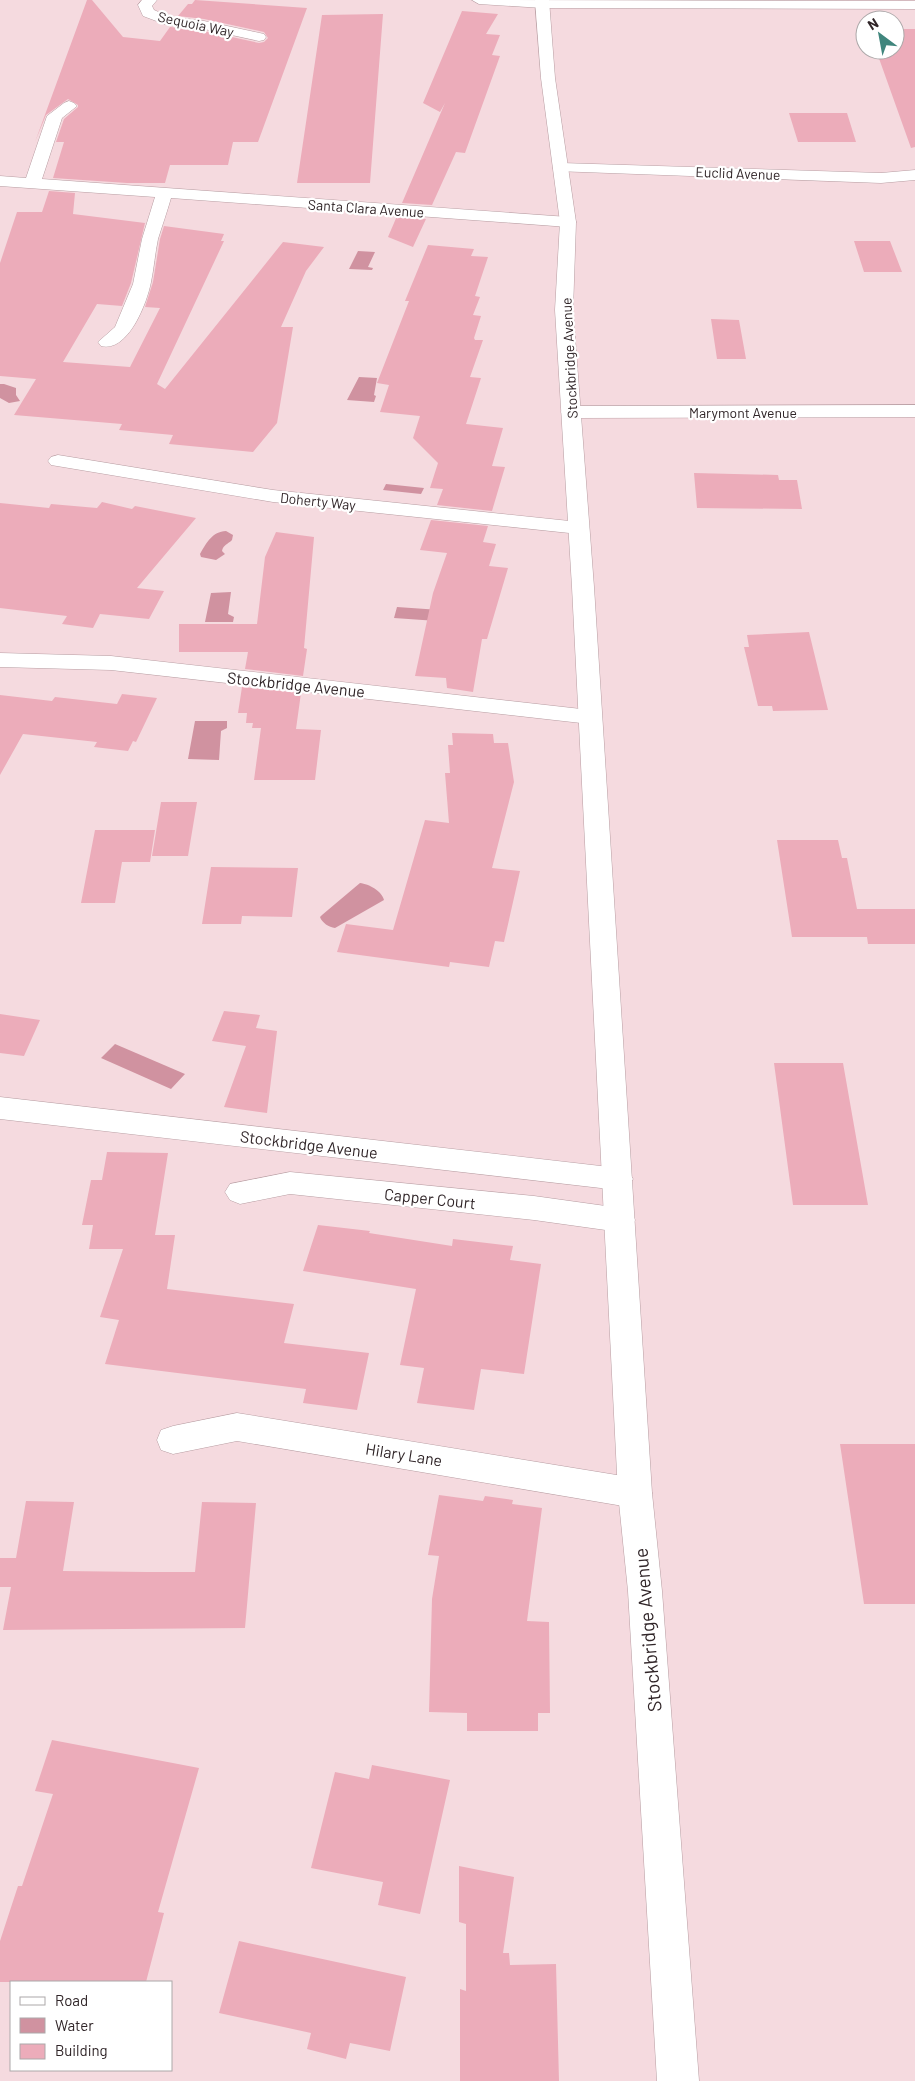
<svg xmlns="http://www.w3.org/2000/svg" width="915" height="2081" viewBox="0 0 915 2081" font-family="Barlow,sans-serif">
<style>
.water{fill:#d092a0}
.building{fill:#ecacba}
.lines{fill:none;stroke-linecap:round;stroke-linejoin:round}
.street-casing{stroke:#b79da2;stroke-width:1}
.secondary-casing{stroke:#b79da2;stroke-width:1}
.street{fill:#fff;fill-rule:evenodd}
.secondary{fill:#fff;fill-rule:evenodd}
.labels{text-anchor:middle;dominant-baseline:central;stroke-width:4.5;stroke-linejoin:round;paint-order:stroke}
.far-street-label{font-size:14px;fill:#302528;stroke:#fff}
.street-label{font-size:16px;fill:#302528;stroke:#fff}
.near-street-label{font-size:19px;fill:#302528;stroke:#fff}
</style>
<rect width="100%" height="100%" fill="#f5dadf"/>
<path class="water" d="M 358,251 L 375,252 L 368,267 L 373,268 L 372,270 L 349,269 Z
M 359,377 L 377,378 L 374,395 L 376,396 L 374,402 L 347,400 Z
M 0,384 L 4,384 L 16,388 L 16,395 L 20,401 L 9,403 L 0,398 Z
M 386,484 L 424,488 L 421,494 L 383,490 Z
M 226,531 L 233,535 L 232,540 C 228,544 223,545 222,551 L 225,554 L 216,560 L 201,557 L 200,554 C 207,542 212,532 226,531 Z
M 231,592 L 228,614 L 234,617 L 233,622 L 205,622 L 211,593 Z
M 397,607 L 440,610 L 437,621 L 394,618 Z
M 195,721 L 227,721 L 227,728 L 221,731 L 219,760 L 188,759 Z
M 360,883 C 369,884 382,891 384,900 L 335,928 C 329,927 322,923 320,917 L 322,915 Z
M 115,1044 L 185,1074 L 171,1089 L 101,1058 Z"/>
<path class="building" d="M 87,0 L 92,0 L 123,37 L 160,41 L 170,27 L 204,31 L 259,43 L 264,42 L 268,38 L 264,32 L 204,19 L 178,16 L 188,4 L 192,4 L 195,0 L 307,8 L 258,142 L 233,142 L 228,165 L 170,165 L 165,183 L 127,183 L 53,178 L 64,142 L 56,142 L 64,119 L 78,107 L 78,105 L 68,99 L 46,115 L 35,142 Z
M 462,11 L 498,14 L 486,34 L 500,35 L 492,55 L 500,56 L 465,153 L 456,152 L 432,205 L 402,203 L 445,103 L 440,112 L 423,103 Z
M 383,14 L 370,183 L 297,183 L 322,15 Z
M 895,29 L 915,29 L 915,147 L 911,148 L 876,50 L 895,50 Z
M 789,113 L 847,113 L 856,142 L 798,142 Z
M 49,191 L 75,193 L 73,214 L 145,223 L 131,283 L 122,306 L 97,304 L 63,362 L 130,367 L 160,308 L 145,307 L 153,282 L 160,239 L 164,226 L 224,234 L 221,241 L 224,241 L 157,384 L 165,389 L 283,242 L 324,247 L 306,271 L 281,327 L 293,327 L 277,423 L 253,452 L 169,444 L 173,435 L 119,430 L 122,424 L 14,415 L 36,379 L 0,376 L 0,263 L 17,212 L 42,212 Z
M 397,216 L 426,219 L 413,247 L 388,237 Z
M 854,241 L 890,241 L 902,272 L 864,272 Z
M 428,245 L 474,249 L 471,256 L 488,257 L 475,296 L 480,297 L 473,315 L 481,316 L 474,338 L 475,340 L 483,340 L 470,377 L 481,378 L 466,424 L 503,428 L 492,466 L 505,467 L 492,511 L 437,505 L 443,489 L 430,488 L 438,463 L 413,438 L 420,416 L 380,412 L 389,385 L 377,383 L 409,301 L 405,301 Z
M 711,319 L 739,320 L 746,359 L 717,359 Z
M 694,473 L 778,475 L 779,480 L 797,480 L 802,509 L 697,508 Z
M 102,502 L 132,509 L 135,506 L 196,518 L 137,588 L 164,591 L 149,619 L 100,614 L 93,628 L 62,624 L 67,616 L 0,608 L 0,503 L 49,508 L 51,504 L 97,508 Z
M 431,520 L 488,526 L 483,542 L 496,544 L 489,566 L 508,568 L 487,639 L 482,639 L 473,692 L 447,688 L 446,678 L 415,676 L 433,593 L 447,553 L 420,550 Z
M 276,532 L 314,537 L 304,648 L 307,649 L 303,676 L 245,669 L 248,652 L 179,652 L 179,624 L 257,624 L 265,557 Z
M 809,632 L 828,710 L 773,711 L 772,706 L 758,706 L 744,647 L 749,647 L 747,635 Z
M 242,687 L 301,693 L 296,729 L 321,730 L 315,780 L 254,780 L 261,728 L 252,728 L 253,723 L 246,723 L 247,713 L 238,713 Z
M 122,694 L 157,698 L 136,742 L 133,741 L 128,751 L 94,747 L 97,742 L 23,734 L 0,775 L 0,695 L 52,701 L 55,697 L 117,704 Z
M 452,733 L 493,734 L 494,743 L 508,743 L 514,782 L 492,868 L 520,871 L 504,942 L 495,941 L 489,967 L 450,962 L 449,967 L 337,952 L 346,924 L 393,930 L 425,820 L 449,823 L 445,773 L 450,773 L 448,745 L 453,745 Z
M 161,802 L 197,802 L 188,856 L 152,856 Z
M 95,830 L 155,830 L 150,862 L 122,862 L 115,903 L 81,903 Z
M 777,840 L 838,840 L 842,858 L 847,858 L 857,909 L 915,909 L 915,944 L 868,944 L 867,937 L 792,937 Z
M 211,867 L 298,868 L 292,917 L 242,916 L 241,924 L 202,924 Z
M 224,1011 L 260,1015 L 256,1028 L 277,1031 L 267,1113 L 224,1107 L 246,1046 L 212,1041 Z
M 0,1014 L 40,1020 L 24,1056 L 0,1053 Z
M 774,1063 L 843,1063 L 868,1205 L 793,1205 Z
M 107,1152 L 168,1153 L 155,1235 L 175,1235 L 167,1289 L 294,1304 L 284,1343 L 369,1353 L 357,1410 L 303,1403 L 306,1389 L 105,1364 L 119,1320 L 100,1317 L 123,1249 L 89,1249 L 93,1225 L 82,1225 L 91,1180 L 102,1180 Z
M 318,1225 L 370,1231 L 369,1233 L 452,1246 L 453,1239 L 513,1246 L 510,1260 L 541,1264 L 524,1374 L 481,1369 L 474,1410 L 417,1403 L 424,1368 L 400,1365 L 416,1289 L 303,1271 Z
M 840,1444 L 915,1444 L 915,1604 L 864,1604 Z
M 439,1495 L 483,1501 L 485,1496 L 513,1500 L 512,1504 L 542,1508 L 527,1621 L 549,1622 L 550,1713 L 538,1713 L 538,1731 L 467,1731 L 467,1713 L 429,1712 L 432,1599 L 439,1556 L 428,1555 Z
M 26,1501 L 74,1502 L 63,1571 L 147,1572 L 195,1572 L 202,1502 L 256,1503 L 245,1628 L 3,1630 L 11,1587 L 0,1587 L 0,1558 L 16,1558 Z
M 52,1740 L 199,1768 L 158,1912 L 164,1913 L 146,1982 L 0,1982 L 0,1941 L 18,1886 L 22,1886 L 53,1794 L 35,1791 Z
M 372,1765 L 450,1780 L 420,1914 L 378,1905 L 383,1882 L 311,1868 L 335,1772 L 369,1779 Z
M 459,1866 L 514,1877 L 503,1953 L 509,1953 L 510,1965 L 556,1964 L 559,2081 L 460,2081 L 460,1989 L 466,1991 L 466,1924 L 459,1922 Z
M 239,1941 L 406,1977 L 390,2051 L 350,2043 L 346,2059 L 307,2049 L 311,2033 L 219,2013 Z"/>
<g class="lines">
<defs>
<path id="street" d="M 142,0 L 157,0 L 152,6 L 154,10 L 170,17 L 204,21 L 264,34 L 266,37 L 264,40 L 259,41 L 204,29 L 167,25 L 143,16 L 138,5 Z
M 472,0 L 915,1 L 915,9 L 543,8 L 479,4 Z
M 69,101 L 74,103 L 77,106 L 62,118 L 42,179 L 568,217 L 574,218 L 576,222 L 574,226 L 568,227 L 171,198 C 167,212 162,226 158,239 C 155,253 154,268 151,282 C 147,303 128,353 101,346 L 98,342 L 115,327 L 133,284 L 142,239 L 155,197 L 0,186 L 0,176 L 26,178 L 47,116 L 64,103 Z
M 561,163 L 881,173 L 915,170 L 915,180 L 881,183 L 555,171 L 553,168 L 555,165 Z
M 915,405 L 915,417 L 571,418 L 564,416 L 561,412 L 564,408 L 571,406 Z
M 58,455 L 273,490 L 579,522 L 586,524 L 589,528 L 586,532 L 579,534 L 273,502 L 51,465 L 48,461 L 51,457 Z
M 0,653 L 111,656 L 590,710 L 598,712 L 602,717 L 598,722 L 590,724 L 111,670 L 0,667 Z
M 0,1097 L 618,1168 L 628,1171 L 633,1179 L 628,1187 L 618,1190 L 0,1119 Z
M 290,1172 L 534,1196 L 620,1208 L 631,1212 L 635,1220 L 631,1228 L 620,1232 L 534,1220 L 290,1194 L 240,1204 L 230,1200 L 225,1192 L 230,1184 Z
M 237,1413 L 635,1478 L 647,1482 L 652,1493 L 647,1504 L 635,1508 L 237,1441 L 173,1454 L 161,1450 L 157,1440 L 161,1430 L 173,1426 Z"/>
<path id="secondary" d="M 535,0 L 549,0 L 555,78 L 576,222 L 573,310 L 594,587 L 652,1493 L 662,1591 L 699,2081 L 657,2081 L 628,1591 L 618,1493 L 572,587 L 555,310 L 560,222 L 541,78 Z"/>
</defs>
<use href="#street" class="street-casing"/>
<use href="#secondary" class="secondary-casing"/>
<use href="#street" class="street"/>
<use href="#secondary" class="secondary"/>
</g>
<g class="labels">
<g class="far-street-label">
<text transform="translate(196 24) rotate(12)">Sequoia Way</text>
<text transform="translate(738 173) rotate(2)">Euclid Avenue</text>
<text transform="translate(366 208) rotate(4)">Santa Clara Avenue</text>
<text transform="translate(569 358) rotate(-93)">Stockbridge Avenue</text>
<text x="743" y="412">Marymont Avenue</text>
<text transform="translate(318 501) rotate(6)">Doherty Way</text>
</g>
<g class="street-label">
<text transform="translate(296 684) rotate(6)">Stockbridge Avenue</text>
<text transform="translate(309 1144) rotate(7)">Stockbridge Avenue</text>
<text transform="translate(430 1198) rotate(6)">Capper Court</text>
<text transform="translate(404 1454) rotate(9)">Hilary Lane</text>
</g>
<g class="near-street-label">
<text transform="translate(647 1630) rotate(-95)">Stockbridge Avenue</text>
</g>
</g>
<rect x="10" y="1981" width="162" height="90" fill="#ffffff" stroke="#aca8a9"/>
<rect x="20" y="1997" width="25" height="8" fill="#ffffff" stroke="#aca8a9"/>
<text x="55" y="2006" font-size="15" fill="#302528">Road</text>
<rect x="20" y="2018" width="25" height="15" fill="#d092a0" stroke="#aca8a9"/>
<text x="55" y="2031" font-size="15" fill="#302528">Water</text>
<rect x="20" y="2044" width="25" height="15" fill="#ecacba" stroke="#aca8a9"/>
<text x="55" y="2056" font-size="15" fill="#302528">Building</text>
<g transform="translate(880 35) rotate(328)"><circle r="24" fill="#ffffff" stroke="#aca8a9"/>
<path d="M0-4L9 19L0 12L-9 19Z" fill="#40867d"/>
<text y="-8" font-size="14" font-weight="bold" text-anchor="middle" fill="#302528">N</text>
</g>
</svg>
